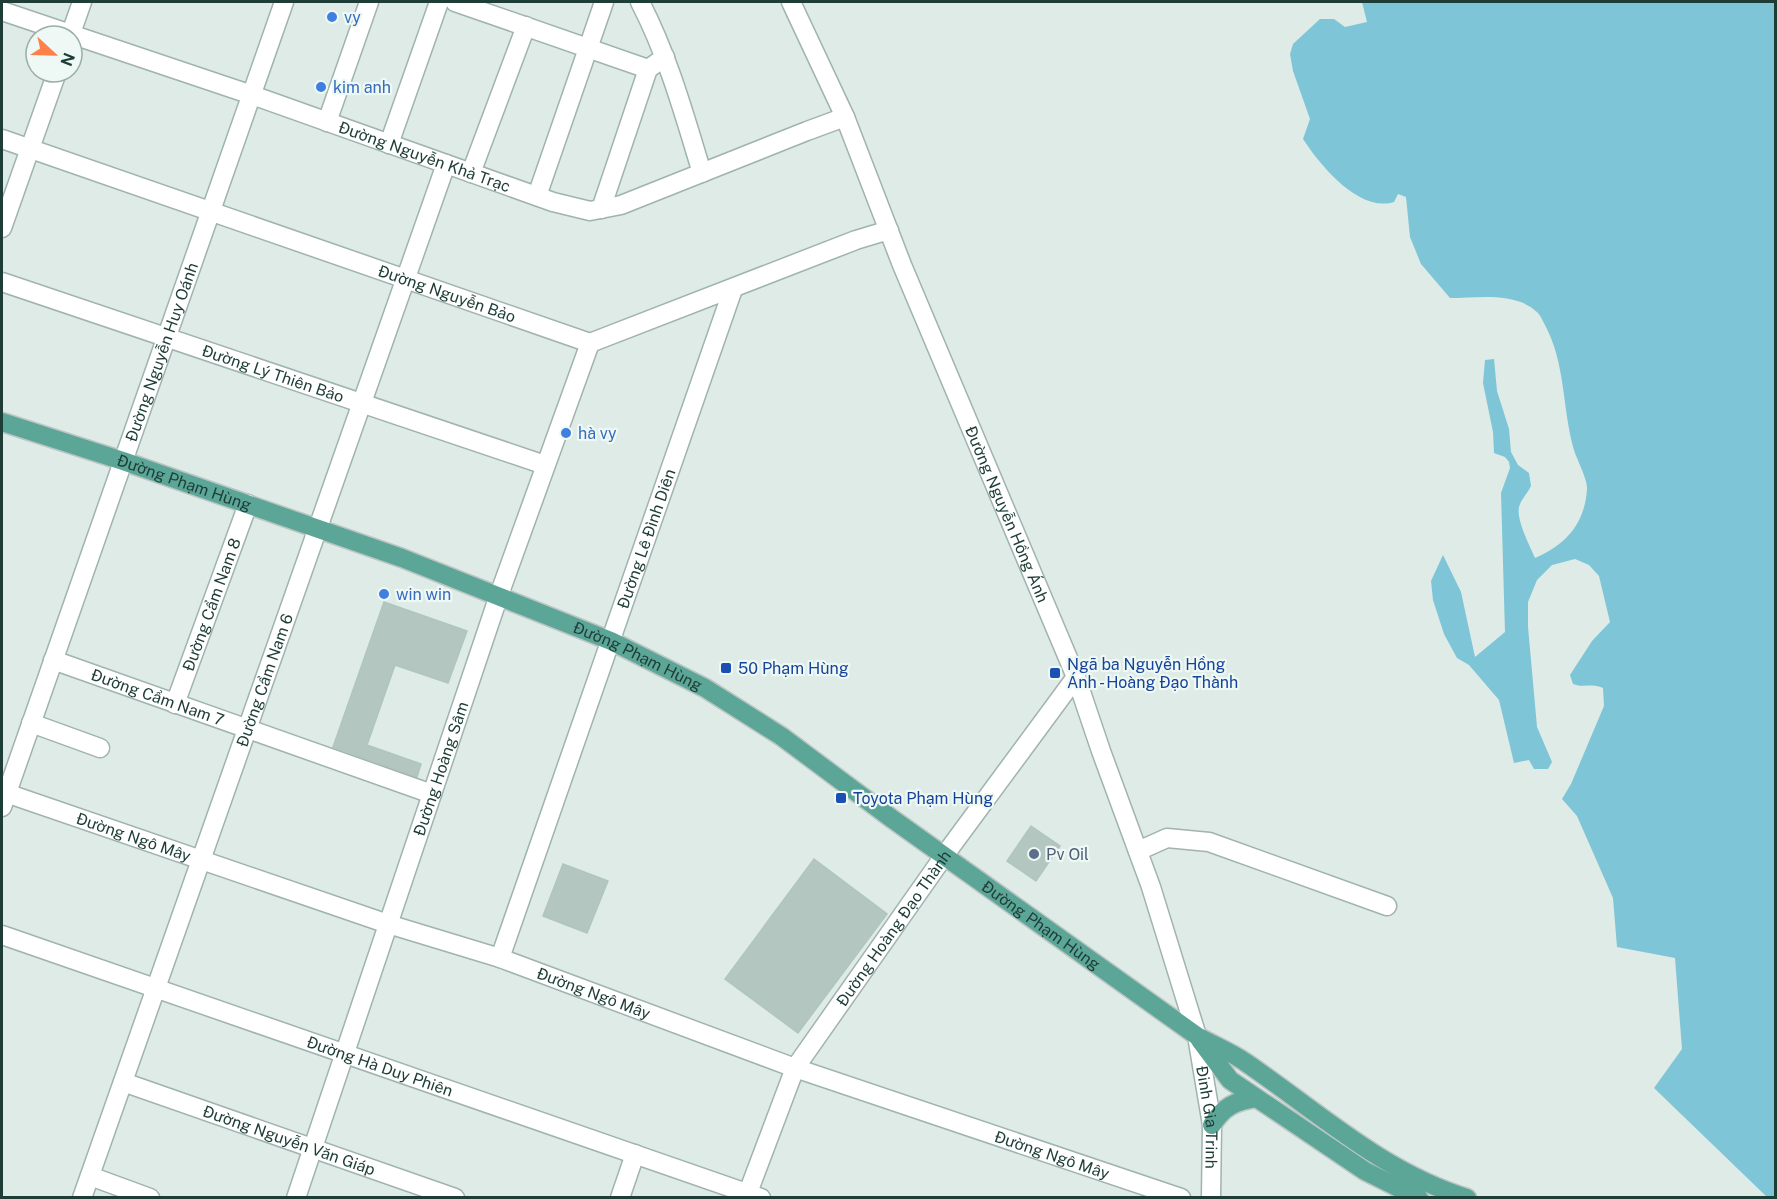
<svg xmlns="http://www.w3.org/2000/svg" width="1777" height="1199" viewBox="0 0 1777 1199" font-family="'Public Sans',sans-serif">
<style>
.water{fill:#7ec5d8}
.building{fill:#b3c6bf;stroke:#afc6be;stroke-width:1.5}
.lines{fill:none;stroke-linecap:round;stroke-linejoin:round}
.minor-casing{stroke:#a0b3ae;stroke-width:21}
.major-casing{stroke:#bbc5c3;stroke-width:21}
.minor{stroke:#fff;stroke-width:18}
.major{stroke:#5ca698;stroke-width:18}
.shop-dot{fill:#3f7fe0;stroke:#eef8f4;stroke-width:2}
.transit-dot{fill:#1a4fb4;stroke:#eef8f4;stroke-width:2}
.service-dot{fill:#5c6f8a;stroke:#eef8f4;stroke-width:2}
.labels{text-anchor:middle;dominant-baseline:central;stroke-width:4.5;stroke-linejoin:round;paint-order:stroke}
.shop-label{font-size:16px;fill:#366cbe;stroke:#eef8f4;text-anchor:start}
.street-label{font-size:16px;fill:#1d3d36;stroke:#eef8f4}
.transit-label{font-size:16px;fill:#164399;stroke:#eef8f4;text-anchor:start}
.service-label{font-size:16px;fill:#4e5e75;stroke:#eef8f4;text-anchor:start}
</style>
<rect width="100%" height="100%" fill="#deebe6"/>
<path class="water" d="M 1362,2 L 1775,2 L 1775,1197 L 1767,1197 L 1654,1088 L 1682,1049 L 1675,958 L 1617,947 L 1613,898 L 1577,816 L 1562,799 L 1571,784 L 1604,706 L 1603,688 C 1592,683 1583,688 1573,684 L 1570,675 L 1592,641 L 1610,622 L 1599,576 L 1589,565 L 1575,559 L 1552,565 L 1537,580 L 1528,602 L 1528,627 L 1537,727 L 1552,762 L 1548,769 L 1534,769 L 1529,760 L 1514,763 L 1499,700 L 1469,665 L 1457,658 L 1444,634 L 1433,600 L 1431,581 L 1443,555 L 1461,592 L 1475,657 L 1505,632 L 1501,493 L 1510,468 L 1509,462 L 1505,457 L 1494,453 L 1493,432 L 1483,383 L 1485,360 L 1494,359 L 1497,391 L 1509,429 L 1511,452 L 1518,465 L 1529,473 L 1531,486 C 1528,493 1521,499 1519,507 C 1516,520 1530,546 1535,558 C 1566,545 1585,523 1587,489 C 1588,480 1577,460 1574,450 C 1562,409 1566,364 1545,325 C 1543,322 1541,316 1538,313 C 1516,291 1478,298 1450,298 L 1421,264 L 1410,237 L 1406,197 L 1398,194 L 1394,202 C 1359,213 1320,165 1303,139 L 1310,119 L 1293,71 L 1290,54 L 1293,44 L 1320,19 L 1334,19 L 1345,27 L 1367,22 Z"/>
<path class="building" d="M 384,602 L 467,631 L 448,683 L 395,665 L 367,745 L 421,764 L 417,777 L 333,747 Z
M 1031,826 L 1060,846 L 1036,881 L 1007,861 Z
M 814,859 L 887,914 L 798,1033 L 725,979 Z
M 563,864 L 608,881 L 587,933 L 543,916 Z"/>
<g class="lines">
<defs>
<g id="minor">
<path d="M 455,2 L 648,69 L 665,57"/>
<path d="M 640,2 C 668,56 684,114 702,173"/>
<path id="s1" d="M 791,2 L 845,117 L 902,265 L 1076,677 L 1101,751 L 1151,887 L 1197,1036 L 1212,1125 L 1211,1198"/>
<path id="s2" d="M 2,11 L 252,95 L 553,202 L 590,211 L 621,205 L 807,131 L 845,117"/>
<path d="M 70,36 L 82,2"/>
<path d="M 327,122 L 369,2"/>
<path id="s3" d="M 2,139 L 590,343 L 856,240 L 889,230"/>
<path d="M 389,144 L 439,2"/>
<path d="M 471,173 L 526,26"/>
<path d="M 537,196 L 604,2"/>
<path d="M 601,209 L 648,69"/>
<path d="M 2,228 L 57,72"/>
<path id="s4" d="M 2,282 L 545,465"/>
<path id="s5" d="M 53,660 L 432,794"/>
<path id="s6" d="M 175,704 L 248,504"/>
<path d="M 31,723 L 100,748"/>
<path id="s7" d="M 6,793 L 388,924 L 500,958 L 795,1068 L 1181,1198"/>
<path id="s8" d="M 2,807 L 284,2"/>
<path d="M 1138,851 L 1167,838 L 1209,842 L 1387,906"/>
<path id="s9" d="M 2,935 L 761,1198"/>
<path id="s10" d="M 500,958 L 733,289"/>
<path id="s11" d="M 123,1082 L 455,1198"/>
<path d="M 90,1176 L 150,1198"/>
<path id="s12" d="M 82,1198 L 446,164"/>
<path id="s13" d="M 296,1198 L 499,595 L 590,343"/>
<path d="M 620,1198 L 635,1154"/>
<path id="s14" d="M 746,1198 L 795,1068 L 944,856 L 1076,677"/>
</g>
<g id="major">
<path id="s15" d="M 2,422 L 123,461 L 402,558 L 611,641 L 705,688 L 781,736 L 891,818 L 1197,1036 C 1213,1045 1231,1052 1245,1062 C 1317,1111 1382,1172 1467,1198"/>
<path d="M 1200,1040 L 1230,1080 L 1365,1171 L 1419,1198"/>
<path d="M 1212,1125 C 1223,1107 1235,1101 1256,1098"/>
</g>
</defs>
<use href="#minor" class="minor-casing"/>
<use href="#major" class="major-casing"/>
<use href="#minor" class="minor"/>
<use href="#major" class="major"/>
</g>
<g class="shop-dot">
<circle cx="332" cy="17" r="6"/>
<circle cx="321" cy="87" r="6"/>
<circle cx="566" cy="433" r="6"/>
<circle cx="384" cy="594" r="6"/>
</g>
<g class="transit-dot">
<rect x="720" y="662" width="12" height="12" rx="3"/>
<rect x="1049" y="667" width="12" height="12" rx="3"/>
<rect x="835" y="792" width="12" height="12" rx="3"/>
</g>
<circle class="service-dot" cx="1034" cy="854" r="6"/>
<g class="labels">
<g class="shop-label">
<text x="344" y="17">vy</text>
<text x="333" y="87">kim anh</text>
<text x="578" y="433">hà vy</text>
<text x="396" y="594">win win</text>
</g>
<g class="street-label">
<text stroke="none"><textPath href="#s2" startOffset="447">Đường Nguyễn Khả Trạc</textPath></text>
<text stroke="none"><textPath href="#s3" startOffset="471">Đường Nguyễn Bảo</textPath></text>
<text stroke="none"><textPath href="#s8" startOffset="482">Đường Nguyễn Huy Oánh</textPath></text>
<text stroke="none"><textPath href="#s4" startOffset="286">Đường Lý Thiên Bảo</textPath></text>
<text stroke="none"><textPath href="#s15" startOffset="192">Đường Phạm Hùng</textPath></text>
<text stroke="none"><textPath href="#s1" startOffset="556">Đường Nguyễn Hồng Ánh</textPath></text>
<text stroke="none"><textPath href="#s10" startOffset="444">Đường Lê Đình Diên</textPath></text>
<text stroke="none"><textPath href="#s6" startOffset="106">Đường Cẩm Nam 8</textPath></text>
<text stroke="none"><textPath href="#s15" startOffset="678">Đường Phạm Hùng</textPath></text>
<text stroke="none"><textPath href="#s12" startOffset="549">Đường Cẩm Nam 6</textPath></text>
<text stroke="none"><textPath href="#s5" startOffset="111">Đường Cẩm Nam 7</textPath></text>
<text stroke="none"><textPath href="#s13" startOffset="453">Đường Hoàng Sâm</textPath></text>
<text stroke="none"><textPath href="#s7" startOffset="135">Đường Ngô Mây</textPath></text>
<text stroke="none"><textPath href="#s15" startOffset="1164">Đường Phạm Hùng</textPath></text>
<text stroke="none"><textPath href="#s14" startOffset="310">Đường Hoàng Đạo Thành</textPath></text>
<text stroke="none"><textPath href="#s7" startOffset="621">Đường Ngô Mây</textPath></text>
<text stroke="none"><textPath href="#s9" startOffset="400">Đường Hà Duy Phiên</textPath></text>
<text stroke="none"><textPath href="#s1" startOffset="1194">Đinh Gia Trinh</textPath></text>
<text stroke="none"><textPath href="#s11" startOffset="176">Đường Nguyễn Văn Giáp</textPath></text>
<text stroke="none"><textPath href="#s7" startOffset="1107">Đường Ngô Mây</textPath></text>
</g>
<g class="transit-label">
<text x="1067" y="664">Ngã ba Nguyễn Hồng<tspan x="1067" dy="18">Ánh - Hoàng Đạo Thành</tspan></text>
<text x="738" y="668">50 Phạm Hùng</text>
<text x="853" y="798">Toyota Phạm Hùng</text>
</g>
<g class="service-label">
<text x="1046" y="854">Pv Oil</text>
</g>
</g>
<rect width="1777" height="1199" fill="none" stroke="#1d3d36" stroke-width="6"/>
<g transform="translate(54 54) rotate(112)"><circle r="28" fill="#eef8f4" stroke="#9aada8" stroke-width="1.5"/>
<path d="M0-4.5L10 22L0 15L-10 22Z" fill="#ff8048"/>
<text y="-9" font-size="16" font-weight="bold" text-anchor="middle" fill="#1d3d36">N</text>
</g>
</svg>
